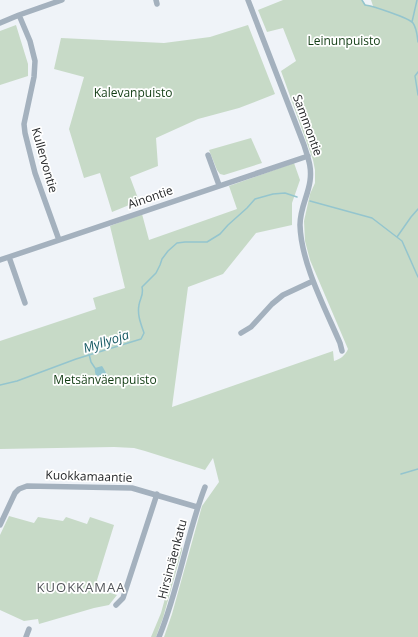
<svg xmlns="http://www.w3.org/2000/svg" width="418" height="637" viewBox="0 0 418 637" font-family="'Open Sans',sans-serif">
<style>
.green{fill:#c7dac7}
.water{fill:#94c5ce}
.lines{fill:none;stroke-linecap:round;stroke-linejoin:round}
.stream{stroke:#94c5ce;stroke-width:1.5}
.minor{stroke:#a4b1be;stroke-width:5.5}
.labels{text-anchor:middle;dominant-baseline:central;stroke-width:3.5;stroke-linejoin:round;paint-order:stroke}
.park-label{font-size:12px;fill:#123d14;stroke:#fff}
.street-label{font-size:12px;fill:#242628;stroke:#fff}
.water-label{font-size:13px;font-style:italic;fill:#175a64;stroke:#fff}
.neighbourhood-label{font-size:13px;letter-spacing:1px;fill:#52555a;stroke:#fff}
</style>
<rect width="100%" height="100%" fill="#eff3f8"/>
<path class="green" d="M 283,0 L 362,0 L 366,5 L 373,6 L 371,0 L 418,0 L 418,637 L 164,637 L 172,614 L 202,506 L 219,482 L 213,458 L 205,470 L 145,451 L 134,448 L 114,447 L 0,449 L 0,341 L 96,309 L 93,298 L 125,288 L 110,226 L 142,214 L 149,240 L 237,209 L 229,186 L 294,163 L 300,180 L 292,203 L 292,225 L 256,233 L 223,274 L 188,287 L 172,407 L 333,351 L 334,361 C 340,359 345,356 348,349 L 310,260 L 305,241 L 304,221 L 310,194 L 315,183 L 315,170 L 313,160 L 281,71 L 296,61 L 283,28 L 267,32 L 258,10 Z
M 16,25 L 28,64 L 28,76 L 0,85 L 0,31 Z
M 248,25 L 275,94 L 239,108 L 198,119 L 156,138 L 158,166 L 130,177 L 139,201 L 112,212 L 100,173 L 84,178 L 69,129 L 84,77 L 54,69 L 61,38 L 164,43 L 210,37 Z
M 251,138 L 262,163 L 224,175 L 220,174 L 217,170 L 209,150 Z
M 9,516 L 34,523 L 38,517 L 63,521 L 66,517 L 87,524 L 90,517 L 114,525 L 97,580 L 101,590 L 117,595 L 109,605 L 94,608 L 39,624 L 38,619 L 24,621 L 0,610 L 0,535 Z
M 181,542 L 182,550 L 163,618 L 156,637 L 151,637 L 161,613 L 177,555 Z"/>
<path class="water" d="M 102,366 C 104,369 109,377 107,380 C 107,380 102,382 102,382 C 97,380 94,373 95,368 Z"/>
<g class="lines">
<path class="stream" d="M 362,0 L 365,5 C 373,6 409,18 413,23 C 417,29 417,35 418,42
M 412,22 L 417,0
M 418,72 L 415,76 L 418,95
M 310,201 L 372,218 L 402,241 L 418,277
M 397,237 L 411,217 L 418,209
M 89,354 L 91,362 L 95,368
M 0,385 L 17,381 L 76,359 L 141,339 L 144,333 C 141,324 137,315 139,305 C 140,298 144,295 142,287 L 156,273 L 160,265 L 162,259 L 168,251 L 177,243 L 185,242 L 207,242 L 220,234 L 228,225 L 247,208 L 255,199 L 273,194 L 285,193 L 297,197
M 401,474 L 418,469"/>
<path class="minor" d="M 156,0 L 157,4
M 248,0 L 304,145 C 308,158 312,167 310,181 C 308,196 300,208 300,225 C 301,263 325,308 340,343 L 342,351
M 19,15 L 30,41 L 35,61 L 34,77 L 24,124 L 25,133 L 35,173 L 59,240
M 0,23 L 19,15 L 62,0
M 208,155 L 219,185
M 9,257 L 25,303
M 0,260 L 308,156
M 241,333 L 251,327 L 272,304 L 283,295 L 313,281
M 0,525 L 15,493 L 19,489 L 27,486 L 132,488 L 197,507
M 116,605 L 123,598 L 157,494
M 26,637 L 29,629
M 159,637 C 179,589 186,536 205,487"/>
</g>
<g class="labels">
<g class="park-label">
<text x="344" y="40">Leinunpuisto</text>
<text x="133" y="92">Kalevanpuisto</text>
<text x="105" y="379">Metsänväenpuisto</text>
</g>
<g class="street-label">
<text transform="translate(308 125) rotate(70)">Sammontie</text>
<text transform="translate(45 160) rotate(74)">Kullervontie</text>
<text transform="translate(150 197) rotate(-19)">Ainontie</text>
<text transform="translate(89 476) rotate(2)">Kuokkamaantie</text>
<text transform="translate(172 559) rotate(-75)">Hirsimäenkatu</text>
</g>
<g class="water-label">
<text transform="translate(106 341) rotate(-18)">Myllyoja</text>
</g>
<g class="neighbourhood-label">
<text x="81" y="587">KUOKKAMAA</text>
</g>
</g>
</svg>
